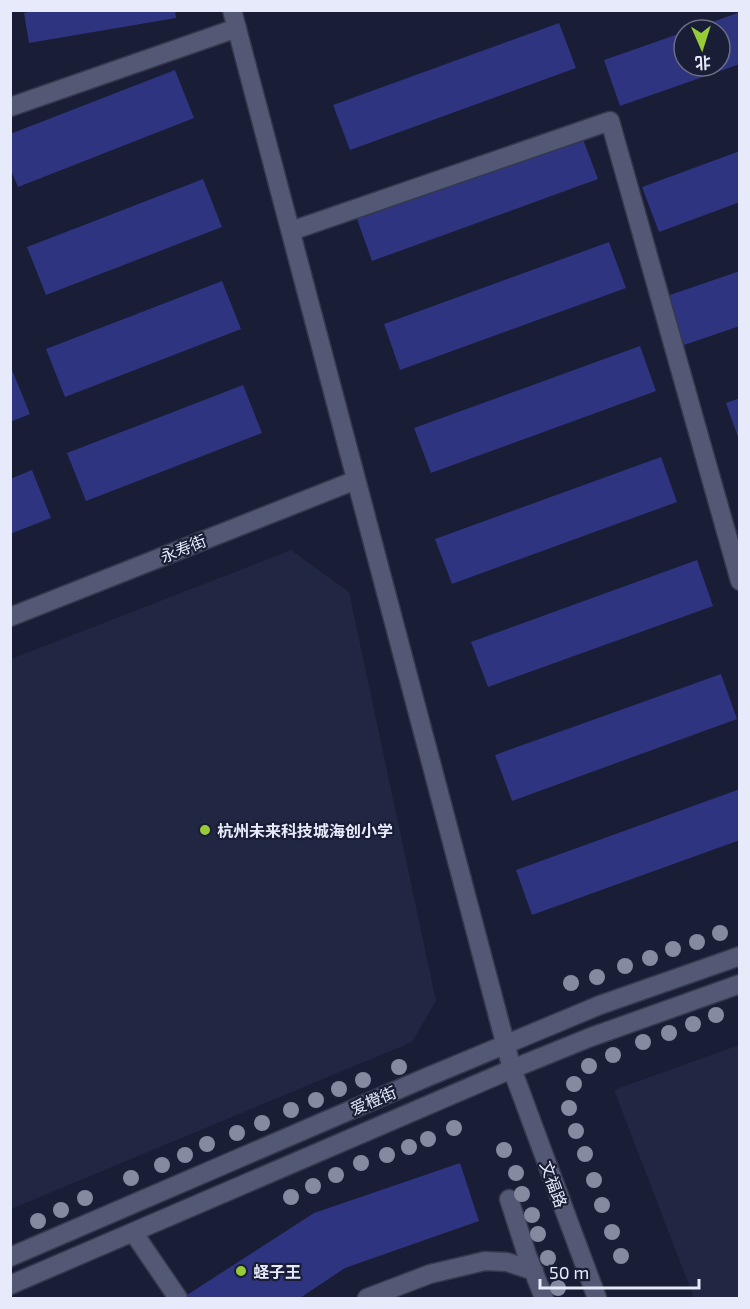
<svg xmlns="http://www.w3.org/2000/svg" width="750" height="1309" viewBox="0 0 750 1309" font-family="'Exo 2','Noto Sans SC',sans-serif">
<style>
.built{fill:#212643}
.building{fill:#2e347f}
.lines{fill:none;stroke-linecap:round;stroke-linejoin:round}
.minor-casing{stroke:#36394d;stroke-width:21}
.minor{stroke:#535975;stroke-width:18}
.tree{fill:#858aa1}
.poi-dot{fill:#97cc38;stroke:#191d35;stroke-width:2}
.labels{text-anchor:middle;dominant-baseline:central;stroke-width:4.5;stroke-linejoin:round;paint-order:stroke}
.street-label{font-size:16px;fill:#e6eafb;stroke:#191d35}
.poi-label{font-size:16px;font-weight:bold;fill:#e6eafb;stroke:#191d35;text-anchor:start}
</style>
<rect width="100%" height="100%" fill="#191d35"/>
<path class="built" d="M 291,550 L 349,592 L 436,1001 L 412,1042 L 11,1209 L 11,659 Z
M 739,1045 L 739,1298 L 694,1298 L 614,1090 Z"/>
<path class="building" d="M 36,10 L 175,10 L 176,18 L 29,43 L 24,13 Z
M 740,12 L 740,64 L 620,106 L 604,60 L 684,32 L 684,66 L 720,66 L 720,30 L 690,30 Z
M 559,23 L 576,68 L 350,150 L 333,105 Z
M 175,70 L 194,118 L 18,187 L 10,168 L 10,134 Z
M 581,134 L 598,179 L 372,261 L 356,216 Z
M 740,151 L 740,202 L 659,232 L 642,187 Z
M 203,179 L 222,227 L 46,295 L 27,247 Z
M 609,242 L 626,288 L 400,370 L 384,324 Z
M 740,271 L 740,326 L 681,346 L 664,297 Z
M 222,281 L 241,329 L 65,397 L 46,349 Z
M 640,346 L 656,391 L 431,473 L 414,428 Z
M 10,365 L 30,414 L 10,422 Z
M 243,385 L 262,433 L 86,501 L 67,453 Z
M 740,398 L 740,440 L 739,440 L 726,403 Z
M 661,457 L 677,502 L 452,584 L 435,539 Z
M 32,470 L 51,518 L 10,534 L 10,479 Z
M 697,560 L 713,606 L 488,687 L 471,642 Z
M 721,674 L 737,719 L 512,801 L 495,755 Z
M 740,789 L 740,840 L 532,915 L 516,870 Z
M 460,1163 L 479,1221 L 345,1268 L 300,1298 L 190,1298 L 187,1295 L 314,1213 Z"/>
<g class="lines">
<defs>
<path id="minor" d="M 232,10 L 512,1069 L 597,1298
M 10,107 L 237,28
M 291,231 L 610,121 L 740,581
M 10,617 L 356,480
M 509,1199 L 527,1255 L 544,1298
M 133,1232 L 178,1298
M 10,1257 L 425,1078 L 600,1005 L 740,956
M 10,1285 L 512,1069 L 591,1037 L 740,984
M 367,1298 L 430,1274 L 485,1261 L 507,1262 L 534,1271"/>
</defs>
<use href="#minor" class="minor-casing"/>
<use href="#minor" class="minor"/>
</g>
<g class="tree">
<circle cx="720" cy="933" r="8"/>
<circle cx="697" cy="942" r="8"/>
<circle cx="673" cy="949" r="8"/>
<circle cx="650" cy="958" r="8"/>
<circle cx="625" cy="966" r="8"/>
<circle cx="597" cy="977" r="8"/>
<circle cx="571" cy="983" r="8"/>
<circle cx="716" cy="1015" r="8"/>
<circle cx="693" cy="1024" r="8"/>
<circle cx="669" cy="1033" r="8"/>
<circle cx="643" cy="1042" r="8"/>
<circle cx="613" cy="1055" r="8"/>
<circle cx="589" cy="1066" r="8"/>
<circle cx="399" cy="1067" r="8"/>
<circle cx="363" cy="1080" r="8"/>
<circle cx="574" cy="1084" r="8"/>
<circle cx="339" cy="1089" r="8"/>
<circle cx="316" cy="1100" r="8"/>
<circle cx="569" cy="1108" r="8"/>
<circle cx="291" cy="1110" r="8"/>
<circle cx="262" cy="1123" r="8"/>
<circle cx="454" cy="1128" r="8"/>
<circle cx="576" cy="1131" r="8"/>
<circle cx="237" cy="1133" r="8"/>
<circle cx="428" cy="1139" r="8"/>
<circle cx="207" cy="1144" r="8"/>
<circle cx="409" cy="1147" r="8"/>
<circle cx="504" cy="1150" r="8"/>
<circle cx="585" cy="1154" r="8"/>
<circle cx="185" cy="1155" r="8"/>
<circle cx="387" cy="1155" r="8"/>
<circle cx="361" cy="1163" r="8"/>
<circle cx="162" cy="1165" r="8"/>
<circle cx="516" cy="1173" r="8"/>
<circle cx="336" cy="1175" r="8"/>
<circle cx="131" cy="1178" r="8"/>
<circle cx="594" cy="1180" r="8"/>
<circle cx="313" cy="1186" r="8"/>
<circle cx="522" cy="1194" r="8"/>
<circle cx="291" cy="1197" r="8"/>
<circle cx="85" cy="1198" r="8"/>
<circle cx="602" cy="1205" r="8"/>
<circle cx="61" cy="1210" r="8"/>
<circle cx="532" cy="1215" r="8"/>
<circle cx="38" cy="1221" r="8"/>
<circle cx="612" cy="1232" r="8"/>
<circle cx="538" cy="1234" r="8"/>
<circle cx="621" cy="1256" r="8"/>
<circle cx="548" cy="1258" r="8"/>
<circle cx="558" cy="1288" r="8"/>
</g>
<g class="poi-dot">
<circle cx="205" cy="830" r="6"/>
<circle cx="241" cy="1271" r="6"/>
</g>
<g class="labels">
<g class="street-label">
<text transform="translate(183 548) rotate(-22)">永寿街</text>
<text transform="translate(373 1100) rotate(-23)">爱橙街</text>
<text transform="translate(554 1184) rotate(70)">文福路</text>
</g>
<g class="poi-label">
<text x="217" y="830">杭州未来科技城海创小学</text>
<text x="253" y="1271">蛏子王</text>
</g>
</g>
<rect width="750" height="1309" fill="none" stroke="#e6eafb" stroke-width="24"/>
<g transform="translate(702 48) rotate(177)"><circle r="28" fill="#191d35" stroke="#6b6f84" stroke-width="1.5"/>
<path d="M0-4.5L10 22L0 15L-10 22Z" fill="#97cc38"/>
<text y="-9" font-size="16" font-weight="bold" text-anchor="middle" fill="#e6eafb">北</text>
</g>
<path d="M540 1279v9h159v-9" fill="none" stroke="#e6eafb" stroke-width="3"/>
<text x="549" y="1279" font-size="18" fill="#e6eafb" stroke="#191d35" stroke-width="4.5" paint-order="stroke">50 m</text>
</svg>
